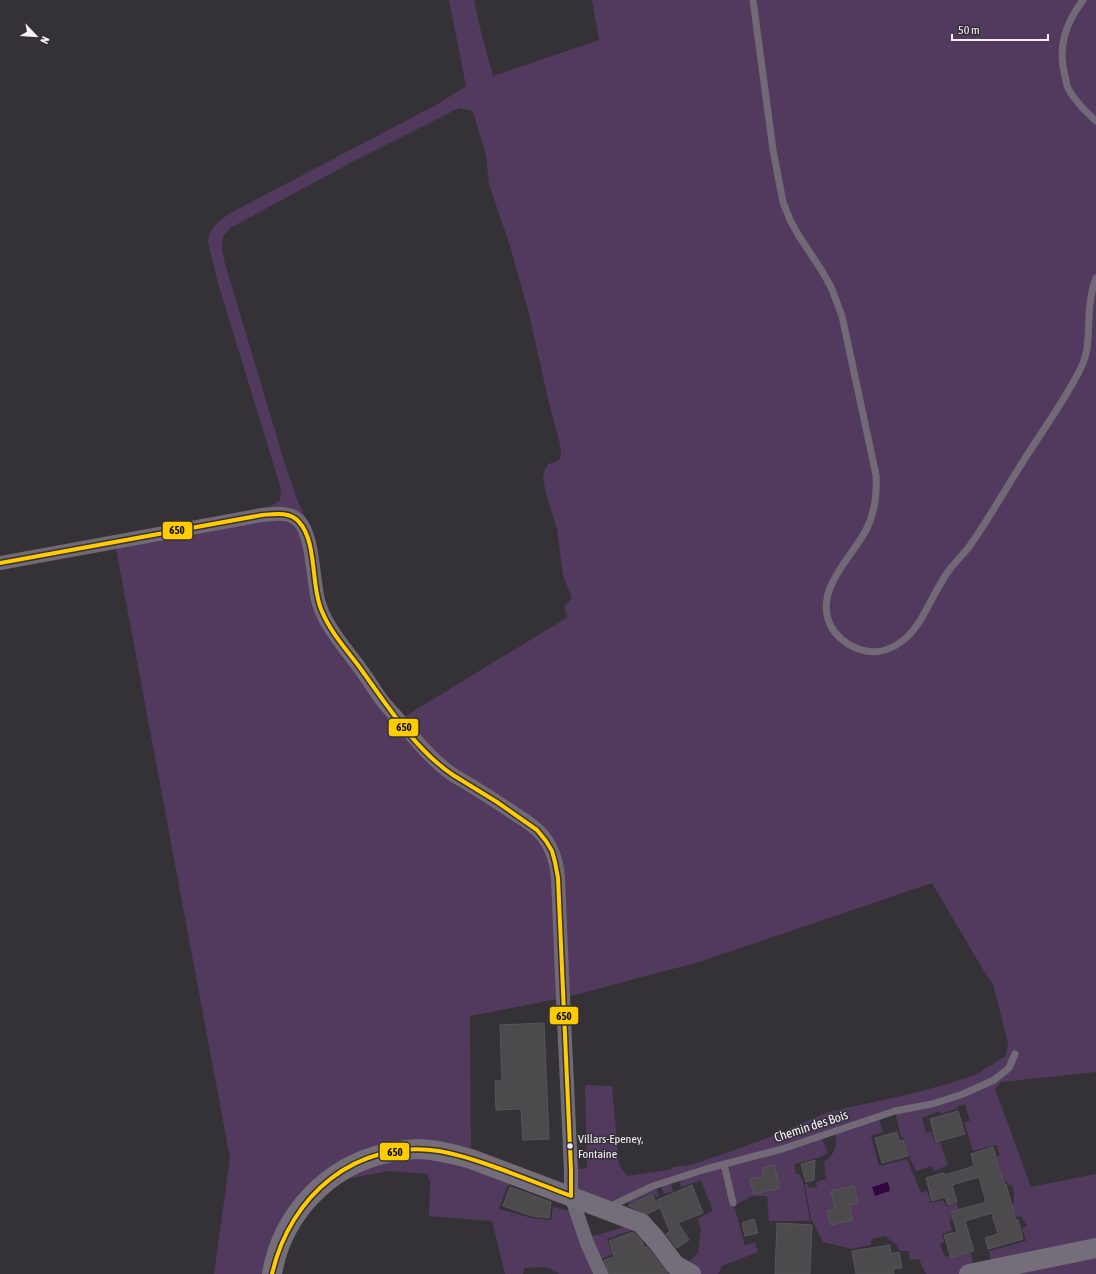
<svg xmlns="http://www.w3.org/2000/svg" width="1096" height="1274" viewBox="0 0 1096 1274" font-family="'Asap Condensed',sans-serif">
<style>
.green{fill:#523a5e;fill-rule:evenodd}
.water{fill:#330643}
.building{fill:#4c4a4d;stroke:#58565a}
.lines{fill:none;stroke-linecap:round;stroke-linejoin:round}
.lane{stroke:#726977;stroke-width:7}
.street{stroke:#726977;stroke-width:14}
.secondary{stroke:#756d7a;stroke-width:20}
.bus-1-casing{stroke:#353038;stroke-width:7}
.bus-1{stroke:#fc0;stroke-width:4}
.bus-dot{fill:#f5f1f7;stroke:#353038;stroke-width:1.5}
.labels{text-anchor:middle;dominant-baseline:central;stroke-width:3;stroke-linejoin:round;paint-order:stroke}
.bus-label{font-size:12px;fill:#f5f1f7;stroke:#353038;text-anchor:start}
.street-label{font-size:13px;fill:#f5f1f7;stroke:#353038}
.line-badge{stroke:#353038;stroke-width:1.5}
.pale-badge-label{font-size:11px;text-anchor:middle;font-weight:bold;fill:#111}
</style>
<rect width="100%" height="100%" fill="#343236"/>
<path class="green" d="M 449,0 L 474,0 L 480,28 L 493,76 L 599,40 L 592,0 L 1096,0 L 1096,1072 L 1001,1082 L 995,1089 L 1031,1187 L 1096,1174 L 1096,1274 L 1008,1274 L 992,1267 L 989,1251 L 1026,1241 L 1022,1228 L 1027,1226 L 1021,1216 L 1017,1217 L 1016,1214 L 1010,1213 L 1005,1220 L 993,1223 L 991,1211 L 1013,1204 L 1014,1192 L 1012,1185 L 1009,1185 L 1006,1181 L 983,1185 L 980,1180 L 978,1174 L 1000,1168 L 997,1157 L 1000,1155 L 996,1145 L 973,1151 L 964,1122 L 970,1121 L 965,1104 L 958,1106 L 958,1108 L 941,1114 L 940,1111 L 922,1118 L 926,1133 L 931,1132 L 935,1143 L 940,1142 L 948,1165 L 934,1171 L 932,1166 L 916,1171 L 909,1157 L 903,1137 L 901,1137 L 895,1111 L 878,1116 L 883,1132 L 871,1136 L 879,1166 L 907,1159 L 921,1193 L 927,1191 L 931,1203 L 943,1200 L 946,1207 L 957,1203 L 959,1210 L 950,1213 L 952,1219 L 949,1220 L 952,1230 L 942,1234 L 944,1242 L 940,1244 L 945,1257 L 949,1256 L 950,1258 L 971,1253 L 975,1272 L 965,1274 L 926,1274 L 919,1259 L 910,1260 L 908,1251 L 899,1251 L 897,1245 L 885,1236 L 871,1239 L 871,1245 L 852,1249 L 823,1242 L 811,1219 L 805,1184 L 807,1183 L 809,1188 L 817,1187 L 816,1182 L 826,1179 L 824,1162 C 836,1153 837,1147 835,1131 L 821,1136 L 828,1153 L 817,1158 L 794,1164 L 796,1174 L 799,1174 L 803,1181 L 810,1221 L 769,1221 L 767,1196 L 753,1196 L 734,1205 L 745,1246 L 755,1242 L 758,1252 L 722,1266 L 718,1274 L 696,1274 L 683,1267 L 698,1253 L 701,1229 L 697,1219 L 713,1211 L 701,1180 L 681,1187 L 679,1178 L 670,1181 L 673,1191 L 664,1194 L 660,1184 L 655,1185 L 659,1196 L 656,1197 L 652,1193 L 629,1204 L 626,1199 L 605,1209 L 571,1196 L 571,1170 L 587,1168 L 585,1085 L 612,1086 L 619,1165 L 627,1176 L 668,1170 L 674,1167 L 691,1165 L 729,1152 L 773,1136 L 828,1112 L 906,1095 L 951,1083 L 977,1074 L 1006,1056 L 1008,1043 L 993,984 L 985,973 L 932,883 L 699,962 L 563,998 L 470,1016 L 471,1159 L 511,1185 L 507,1186 L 499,1209 L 532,1218 L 551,1220 L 553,1207 L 575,1212 L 583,1237 L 593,1236 L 629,1226 L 633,1230 L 607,1239 L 612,1254 L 600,1260 L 594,1274 L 560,1274 L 546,1267 L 524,1268 L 523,1274 L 505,1274 L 492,1221 L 429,1216 L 430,1181 L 427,1174 L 389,1171 L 346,1179 L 321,1197 L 295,1233 L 281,1268 L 281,1274 L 214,1274 L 230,1158 L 116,549 L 48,560 L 0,556 L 201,521 L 271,506 L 280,500 L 281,489 L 218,283 L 208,242 L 210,232 L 218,222 L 230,213 L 438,104 L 466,86 ZM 459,108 L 473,111 L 486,156 L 489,184 L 510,246 L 528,310 L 550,407 L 560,444 L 561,454 L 560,459 L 556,462 L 548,464 L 545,469 L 543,478 L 546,494 L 557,529 L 563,575 L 572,598 L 564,607 L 568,617 L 399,720 L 330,616 L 319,580 L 311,531 L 297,499 L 284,461 L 224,260 L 222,248 L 223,237 L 230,228 L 354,161 Z"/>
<path class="water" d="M 888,1182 L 890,1191 L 875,1196 L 872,1187 Z"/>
<path class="building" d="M 544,1023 L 549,1139 L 523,1140 L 521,1109 L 496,1110 L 495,1081 L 502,1081 L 500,1025 Z
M 958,1111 L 965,1134 L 936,1142 L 930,1119 Z
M 897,1132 L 899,1141 L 903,1140 L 908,1156 L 882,1163 L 875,1138 Z
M 993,1147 L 1004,1184 L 1006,1184 L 1016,1220 L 1018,1220 L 1023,1239 L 988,1249 L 985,1238 L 998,1234 L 992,1213 L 965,1221 L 974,1251 L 951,1258 L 944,1235 L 957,1232 L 951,1212 L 986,1202 L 979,1177 L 952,1185 L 957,1202 L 948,1205 L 945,1197 L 932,1201 L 926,1178 L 944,1173 L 945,1175 L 974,1166 L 971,1154 Z
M 815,1160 L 814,1180 L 806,1182 L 801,1164 Z
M 774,1165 L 780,1188 L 754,1194 L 750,1179 L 764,1176 L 762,1168 Z
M 692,1185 L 703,1213 L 678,1223 L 689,1240 L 677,1248 L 666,1234 L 670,1232 L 657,1200 Z
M 854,1186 L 858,1203 L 849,1205 L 852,1220 L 831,1225 L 827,1211 L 835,1209 L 831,1191 Z
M 510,1187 L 551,1202 L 549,1218 L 532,1216 L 503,1206 Z
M 652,1194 L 659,1208 L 647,1214 L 629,1206 L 629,1205 Z
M 754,1219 L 758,1233 L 745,1236 L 742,1223 Z
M 777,1223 L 812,1225 L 810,1274 L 775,1274 Z
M 633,1232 L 642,1241 L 644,1248 L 646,1246 L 668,1274 L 609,1274 L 604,1260 L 614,1257 L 609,1241 Z
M 890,1245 L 891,1254 L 899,1252 L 902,1268 L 893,1269 L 894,1274 L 856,1274 L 852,1251 Z"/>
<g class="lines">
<path class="lane" d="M 753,0 L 773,150 L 783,202 L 790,220 L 799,236 L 822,271 L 831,287 L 842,316 L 876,475 C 877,494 875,513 866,530 C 852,557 818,586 828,619 C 831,630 839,638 848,644 C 868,656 888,654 906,638 C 926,619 933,591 950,569 C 956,561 965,553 971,544 C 990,517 1006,488 1024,460 C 1041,433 1059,408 1074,381 C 1080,371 1085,361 1087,349 C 1090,325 1087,301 1096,278
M 1083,0 C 1066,23 1057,47 1065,76 C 1066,79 1066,84 1068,88 C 1074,100 1086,112 1096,121
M 724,1164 L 733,1203
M 609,1207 L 653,1186 L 706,1169 L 782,1149 L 895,1111 L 932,1104 L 963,1094 L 994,1080 L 1009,1068 L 1015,1054"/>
<path class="street" d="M 0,563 L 262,515 C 275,514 289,511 299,521 C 313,535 313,580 318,600 C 324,626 349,652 364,674 C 370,682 375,691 381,699 C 386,706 393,713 399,720 C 415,739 428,756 449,772 C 454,776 461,779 467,783 C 483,793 499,803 515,814 C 525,820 536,827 543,836 C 553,849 557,863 558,878 L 563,998 L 571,1170 L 571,1196 L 587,1243 L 601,1274"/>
<path class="secondary" d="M 272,1274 C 282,1214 328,1166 387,1153 C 398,1151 409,1149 420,1149 C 438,1150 454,1154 471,1159 L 641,1223 L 657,1241 L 675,1265 L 691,1274
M 969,1274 L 1096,1248"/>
<defs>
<path id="bus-1" d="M 0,563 L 262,515 C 274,514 290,511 299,522 C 317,541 311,585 321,609 C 329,630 345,648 358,665 C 384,701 415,750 453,775 L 497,802 L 537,830 L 546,841 L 552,851 L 555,862 L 558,878 L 571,1170 L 571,1196
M 272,1274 C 290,1195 356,1139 439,1151 C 457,1154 475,1160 492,1166 C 518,1175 545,1186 571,1196"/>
</defs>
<use href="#bus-1" class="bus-1-casing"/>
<use href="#bus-1" class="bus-1"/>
</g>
<circle class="bus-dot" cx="570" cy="1146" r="3.5"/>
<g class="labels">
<g class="bus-label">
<text x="578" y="1139">Villars-Epeney,<tspan x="578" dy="15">Fontaine</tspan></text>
</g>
<g class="street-label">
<text transform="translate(811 1126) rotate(-18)">Chemin des Bois</text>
</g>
</g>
<g class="line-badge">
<rect x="162" y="521" width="31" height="19" rx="4" fill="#fc0"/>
<rect x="388" y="718" width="31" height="19" rx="4" fill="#fc0"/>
<rect x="549" y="1006" width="30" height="19" rx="4" fill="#fc0"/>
<rect x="379" y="1142" width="31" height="19" rx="4" fill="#fc0"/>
</g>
<g class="pale-badge-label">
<text x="177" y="534">650</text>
<text x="404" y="731">650</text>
<text x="564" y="1020">650</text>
<text x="395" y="1156">650</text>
</g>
<g transform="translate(36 36) rotate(115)" stroke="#353038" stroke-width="3" paint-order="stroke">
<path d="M0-3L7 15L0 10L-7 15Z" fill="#f5f1f7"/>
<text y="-6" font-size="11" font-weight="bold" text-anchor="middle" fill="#f5f1f7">N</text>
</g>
<path d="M952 34v6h96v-6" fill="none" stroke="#f5f1f7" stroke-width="2"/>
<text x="958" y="34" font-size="12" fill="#f5f1f7" stroke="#353038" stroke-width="3" paint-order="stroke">50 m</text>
</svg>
